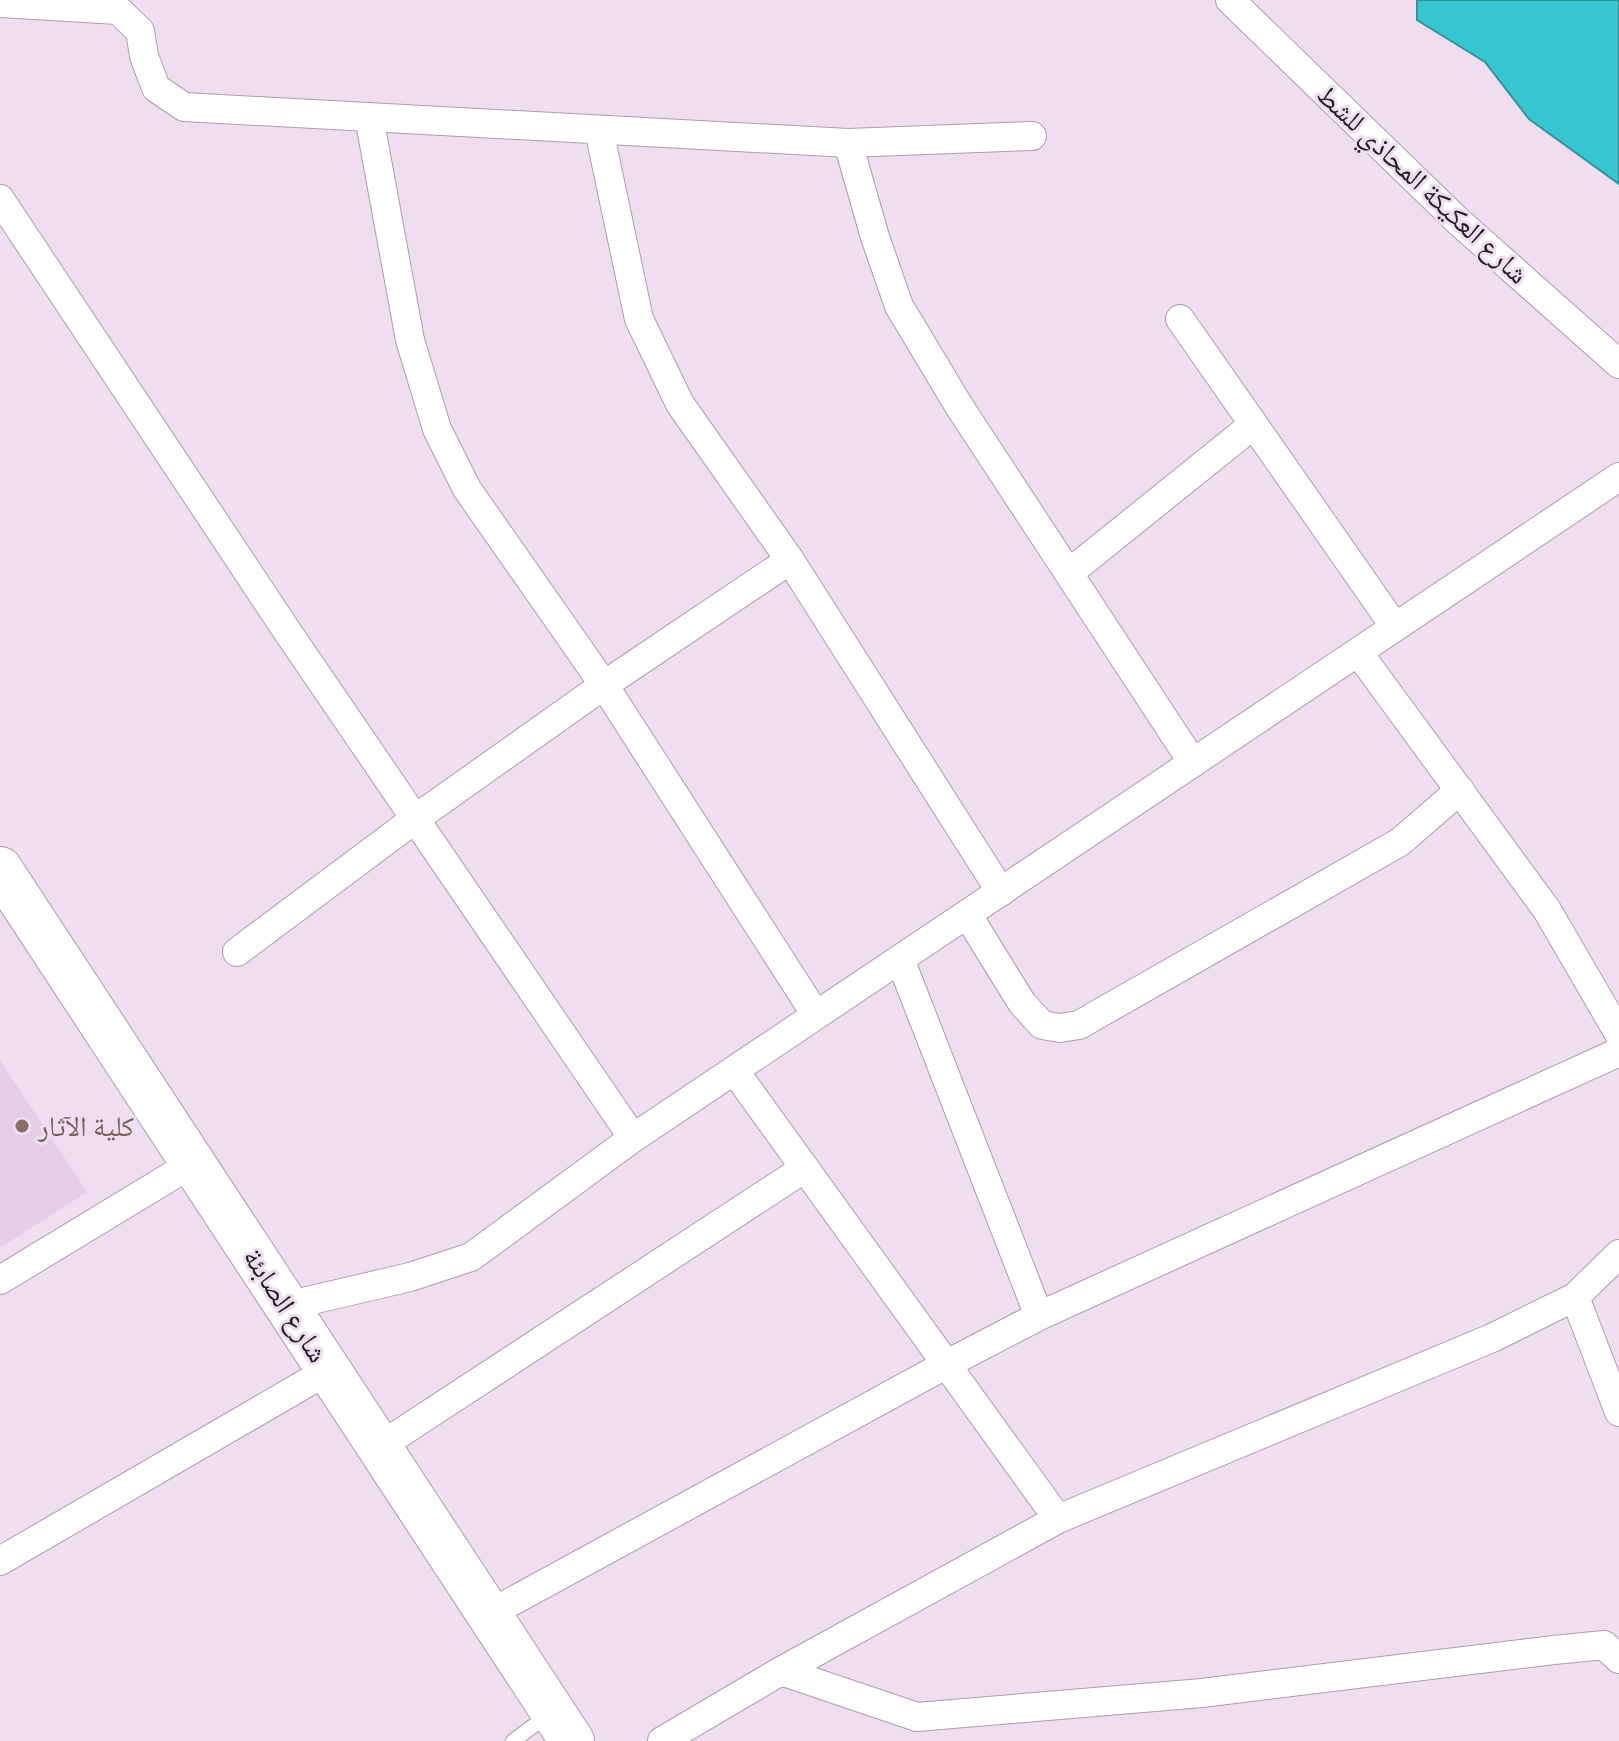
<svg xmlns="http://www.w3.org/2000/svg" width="1619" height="1741" viewBox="0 0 1619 1741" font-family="Cabin,'Noto Naskh Arabic',sans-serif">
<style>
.built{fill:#e5cfe7}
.water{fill:#37c5d0;stroke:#31939c;stroke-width:2}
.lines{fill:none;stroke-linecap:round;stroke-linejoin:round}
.lane-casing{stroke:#ad9dad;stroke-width:16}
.street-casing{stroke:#ad9dad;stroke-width:30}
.primary-casing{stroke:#ad9dad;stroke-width:46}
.lane{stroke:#fff;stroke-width:14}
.street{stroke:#fff;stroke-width:28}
.primary{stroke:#fff;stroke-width:44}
.education-dot{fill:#8d6e63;stroke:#efdef0;stroke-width:3}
.labels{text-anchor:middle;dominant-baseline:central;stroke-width:6;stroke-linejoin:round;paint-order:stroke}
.street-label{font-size:28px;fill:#221d23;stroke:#efdef0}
.education-label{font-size:28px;fill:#785e54;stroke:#efdef0;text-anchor:start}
</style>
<rect width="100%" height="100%" fill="#efdef0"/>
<path class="built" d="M 0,1060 L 87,1192 L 0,1248 Z"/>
<path class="water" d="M 1417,0 L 1619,0 L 1619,184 L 1529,119 L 1485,62 L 1417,20 Z"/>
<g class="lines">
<defs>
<path id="lane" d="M 513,1741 L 548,1715"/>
<path id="street" d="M 1230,0 L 1458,221 L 1619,364
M 0,3 L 118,10 L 140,31 L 144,56 L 156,88 L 184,107 L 848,143 L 1032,136
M 369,117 L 410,340 L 437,429 L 467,489 L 604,685 L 816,1015
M 599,130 L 639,319 L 680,404 L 790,560 L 1001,892
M 848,143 L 875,237 L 899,306 L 959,406 L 1193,763
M 0,199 L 287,631 L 633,1138
M 1180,319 L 1395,627
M 1069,573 L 1253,425
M 1358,652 L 1547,910 L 1619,1034
M 967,914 L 1022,1003 L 1042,1025 L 1060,1028 L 1079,1025 L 1400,842 L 1460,790
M 237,952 L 415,819 L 604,685 L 790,560
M 900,959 L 1039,1316
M 734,1070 L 1058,1519
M 0,1280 L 193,1163
M 1575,1297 L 1619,1412
M 286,1306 L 410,1277 L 471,1257 L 633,1138 L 1619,477
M 379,1447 L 805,1168
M 0,1561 L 329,1370
M 489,1614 L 947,1364 L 1039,1316 L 1619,1052
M 781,1671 L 917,1717 L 1202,1693 L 1554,1650 L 1604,1645 L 1619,1659
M 662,1741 L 781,1671 L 1058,1519 L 1492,1338 L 1575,1297 L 1619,1254"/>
<path id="primary" d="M 0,869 L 572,1741"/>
</defs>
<use href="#lane" class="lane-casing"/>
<use href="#street" class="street-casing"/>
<use href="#primary" class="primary-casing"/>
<use href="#lane" class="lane"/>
<use href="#street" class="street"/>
<use href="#primary" class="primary"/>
</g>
<circle class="education-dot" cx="22" cy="1126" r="8"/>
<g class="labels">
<g class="street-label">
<text transform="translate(1423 184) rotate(43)">شارع العكيكة المحاذي للشط</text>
<text transform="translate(286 1305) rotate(57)">شارع الصابئة</text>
</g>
<g class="education-label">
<text x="38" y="1126">كلية الآثار</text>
</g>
</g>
</svg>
